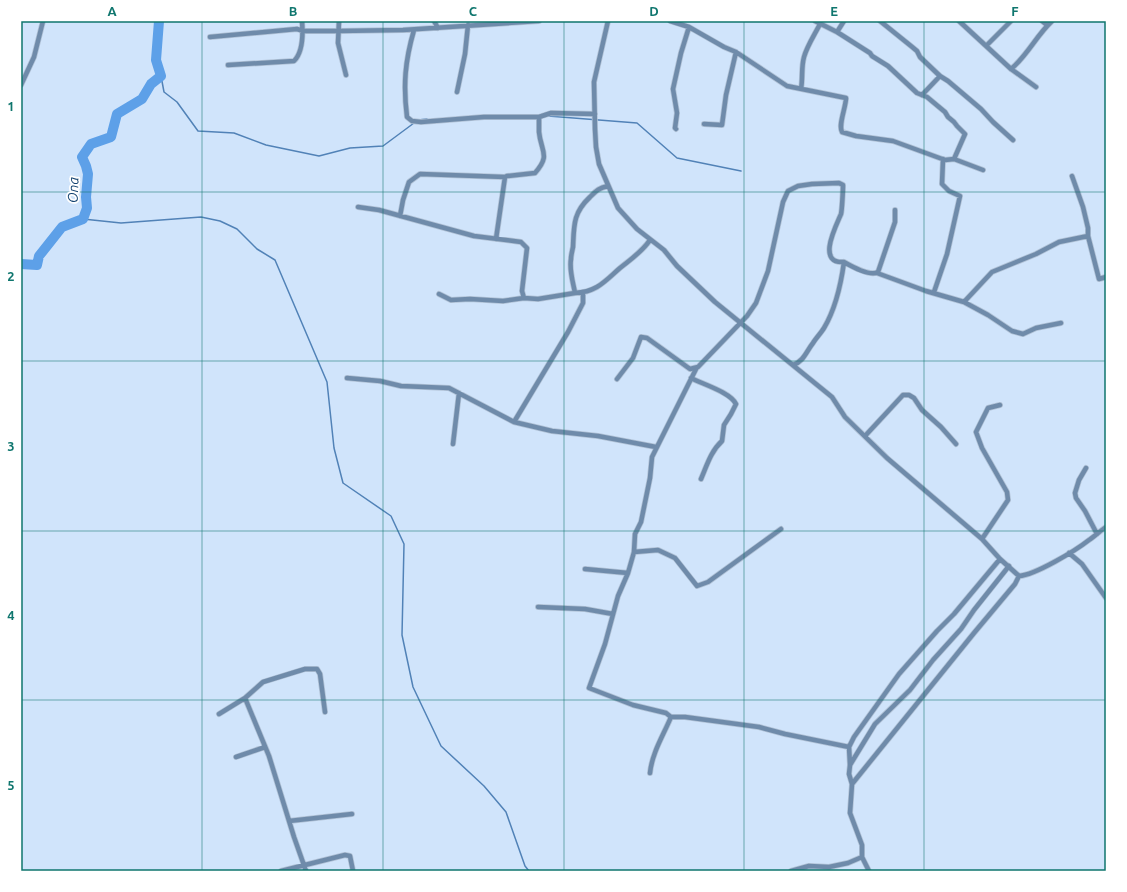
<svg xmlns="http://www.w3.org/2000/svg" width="1127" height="892" viewBox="0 0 1127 892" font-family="Ubuntu,sans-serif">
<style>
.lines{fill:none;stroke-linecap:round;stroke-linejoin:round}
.stream{stroke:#5182b7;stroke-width:1.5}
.river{stroke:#5da0e8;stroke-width:10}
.minor-casing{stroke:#b1c2d6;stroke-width:6}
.minor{stroke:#6f8baa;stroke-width:4.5}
.grid{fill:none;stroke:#0f766e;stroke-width:1;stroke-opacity:0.55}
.labels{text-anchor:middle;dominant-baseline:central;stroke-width:3.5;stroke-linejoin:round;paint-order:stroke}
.water-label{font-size:14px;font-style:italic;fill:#11416f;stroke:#fff}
.neatline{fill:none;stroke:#0f766e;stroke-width:1.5}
.grid-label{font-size:13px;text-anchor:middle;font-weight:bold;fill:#0f766e}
</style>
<rect width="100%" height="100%" fill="#d0e4fb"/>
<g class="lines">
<path class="stream" d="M 161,76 L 164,92 L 177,102 L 198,131 L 234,133 L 266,145 L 319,156 L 350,148 L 383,146 L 414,123
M 490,115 L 522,115
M 548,116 L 637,123 L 677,158 L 741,171
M 418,120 L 427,119
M 83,219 L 121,223 L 201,217 L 220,221 L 237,229 L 257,249 L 275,260 L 327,382 L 334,448 L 343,483 L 391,516 L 404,544 L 402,635 L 413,687 L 441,746 L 484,786 L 506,812 L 525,866 L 529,871"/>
<path class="river" d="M 21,264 L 37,265 L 39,256 L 62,227 L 83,219 L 87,208 L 86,197 L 88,174 L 86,166 L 82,157 L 91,144 L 111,137 L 117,114 L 142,99 L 151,84 L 161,76 L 156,60 L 159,21"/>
<defs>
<path id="minor" d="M 339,21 L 338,43 L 346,75
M 434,21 L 438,28
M 608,21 L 594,82 L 595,129 L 596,147 L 599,164 L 618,208 L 637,229 L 664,250 L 677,266 L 715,302 L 832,397 L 845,417 L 887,458 L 982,539 L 1000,559 L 1019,576 C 1035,575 1075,551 1089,540 C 1095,536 1100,531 1106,527
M 670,21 L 689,27 L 724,47 L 736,52 L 787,86 L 846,98 C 846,107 838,125 842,132 L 856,136 L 893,141 L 945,160 L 954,159 L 983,170
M 815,21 L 837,32 L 870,53 L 872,56 L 888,66 L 917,93 L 927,97 L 945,112 L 948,117 L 954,122 L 957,126 L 965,134 L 954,159
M 880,21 L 911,46 L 917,51 L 920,57 L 940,76 L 948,81 L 981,109 L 993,122 L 1013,140
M 959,21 L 1011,69 L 1036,87
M 1042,21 L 1047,25
M 414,30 C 405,61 403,85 407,117 L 412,121 L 421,122 L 484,117 L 539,117
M 837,32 L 844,21
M 210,37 L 297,29 L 303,31 L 338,31 L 403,30 L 539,21
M 986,46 L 1011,21
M 228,65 L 294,61 C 303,52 303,33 302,21
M 1011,69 C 1027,56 1036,36 1052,21
M 21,85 L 34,57 L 43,21
M 801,89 C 803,78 801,68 804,57 C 807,46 815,34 820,24
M 457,92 L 465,54 L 468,25
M 922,95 L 940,76
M 704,124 L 722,125 L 726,95 L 736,52
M 676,129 L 675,128 L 677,113 L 673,89 L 681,53 L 689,27
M 1072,176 L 1083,207 L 1088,228 L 1088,236 L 1099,279 L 1106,277
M 608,186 C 599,188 597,190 590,197 C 573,213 574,225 573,247 C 572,252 571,255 571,259 C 569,270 573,282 575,293 C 597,292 605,281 620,268 C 631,259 642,252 650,240
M 358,207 L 379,210 L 474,236 L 521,242 L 527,248 L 522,291 L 524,298
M 400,216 L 403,200 L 409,182 L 420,174 L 505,177
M 496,239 L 505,177 L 507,176 L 535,173 C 551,155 541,152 539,132 C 539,127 539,122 539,117 L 551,113 L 595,114
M 844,262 C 851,266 870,277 878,272 L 895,222 L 895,210
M 877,273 L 926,291 L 964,302 L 988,315 L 1012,331 L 1023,334 L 1036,328 L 1061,323
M 934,292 L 947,254 L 960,196 L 949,191 L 942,184 L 943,159
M 439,294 L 451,300 L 470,299 L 503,301 L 524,298 L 538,299 L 575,293
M 964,302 L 992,272 L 1036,254 L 1059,242 L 1088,236
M 347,378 L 380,381 L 401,386 L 449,388 L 514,422 L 552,431 L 598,436 L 656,447
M 691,378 C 702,384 730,392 736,404 L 731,414 L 724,425 L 722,441 C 711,451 707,465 701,479
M 617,379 L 633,358 L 641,337 L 647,338 L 690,369 L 698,367 L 747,316 L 756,303 L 768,271 L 783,202 L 788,191 L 798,186 L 812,184 L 839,183 L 843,185 C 843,190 842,210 841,214 C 836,226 816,264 844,262 C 841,284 836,308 824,328 C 821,333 816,338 813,343 C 806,352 804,361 793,365
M 514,422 L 568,332 L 583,303 L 583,292
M 865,436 L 903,395 L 909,395 L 914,398 L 922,410 L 941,427 L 956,444
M 453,444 L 459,393
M 1086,468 L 1079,480 L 1075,493 L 1076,498 L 1085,511 L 1097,534
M 982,539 L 1008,500 L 1007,492 L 982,448 L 976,432 L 988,408 L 1000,405
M 634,552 L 658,550 L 675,558 L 697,586 L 708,582 L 781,529
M 1069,553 L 1082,564 L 1106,598
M 585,569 L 628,573
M 538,607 L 585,609 L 613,614
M 245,698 L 269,756 L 294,837 L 306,871
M 219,714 L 245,698 L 263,682 L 305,669 L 317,669 L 320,674 L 325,712
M 671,717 L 666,713 L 633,705 L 589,688 L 605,644 L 618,596 L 628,573 L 634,552 L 635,534 L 641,522 L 650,478 L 652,457 L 696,369
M 236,757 L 265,747
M 850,765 L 875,724 L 910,690 L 933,660 L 961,629 L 974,610 L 1009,566
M 650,773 C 652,753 663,736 671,717 L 685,717 L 759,727 L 785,734 L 849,747
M 852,784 L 849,774 L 850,765 L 849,747 L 854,737 L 899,674 L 937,631 L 954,614 L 1000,559
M 289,821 L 352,814
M 862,857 L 869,871
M 281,871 L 345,855 L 350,856 L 353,871
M 791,871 L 809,866 L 829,867 L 848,863 L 862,857 L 862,845 L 850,813 L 852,784 L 974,633 L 1015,584 L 1019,576"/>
</defs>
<use href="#minor" class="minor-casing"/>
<use href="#minor" class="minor"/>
</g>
<path class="grid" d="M 202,21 L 202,871M 383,21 L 383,871M 564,21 L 564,871M 744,21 L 744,871M 924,21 L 924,871M 21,192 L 1106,192M 21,361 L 1106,361M 21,531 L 1106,531M 21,700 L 1106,700"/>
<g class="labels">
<g class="water-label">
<text transform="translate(73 190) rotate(-88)">Ona</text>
</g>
</g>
<rect width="1127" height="892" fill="none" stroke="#ffffff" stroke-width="44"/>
<rect x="22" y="22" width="1083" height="848" class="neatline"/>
<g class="grid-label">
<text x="112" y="16">A</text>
<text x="293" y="16">B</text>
<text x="473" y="16">C</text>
<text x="654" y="16">D</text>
<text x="834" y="16">E</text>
<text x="1015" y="16">F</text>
<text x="11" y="111">1</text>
<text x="11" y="281">2</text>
<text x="11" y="451">3</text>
<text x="11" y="620">4</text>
<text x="11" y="790">5</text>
</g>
</svg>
